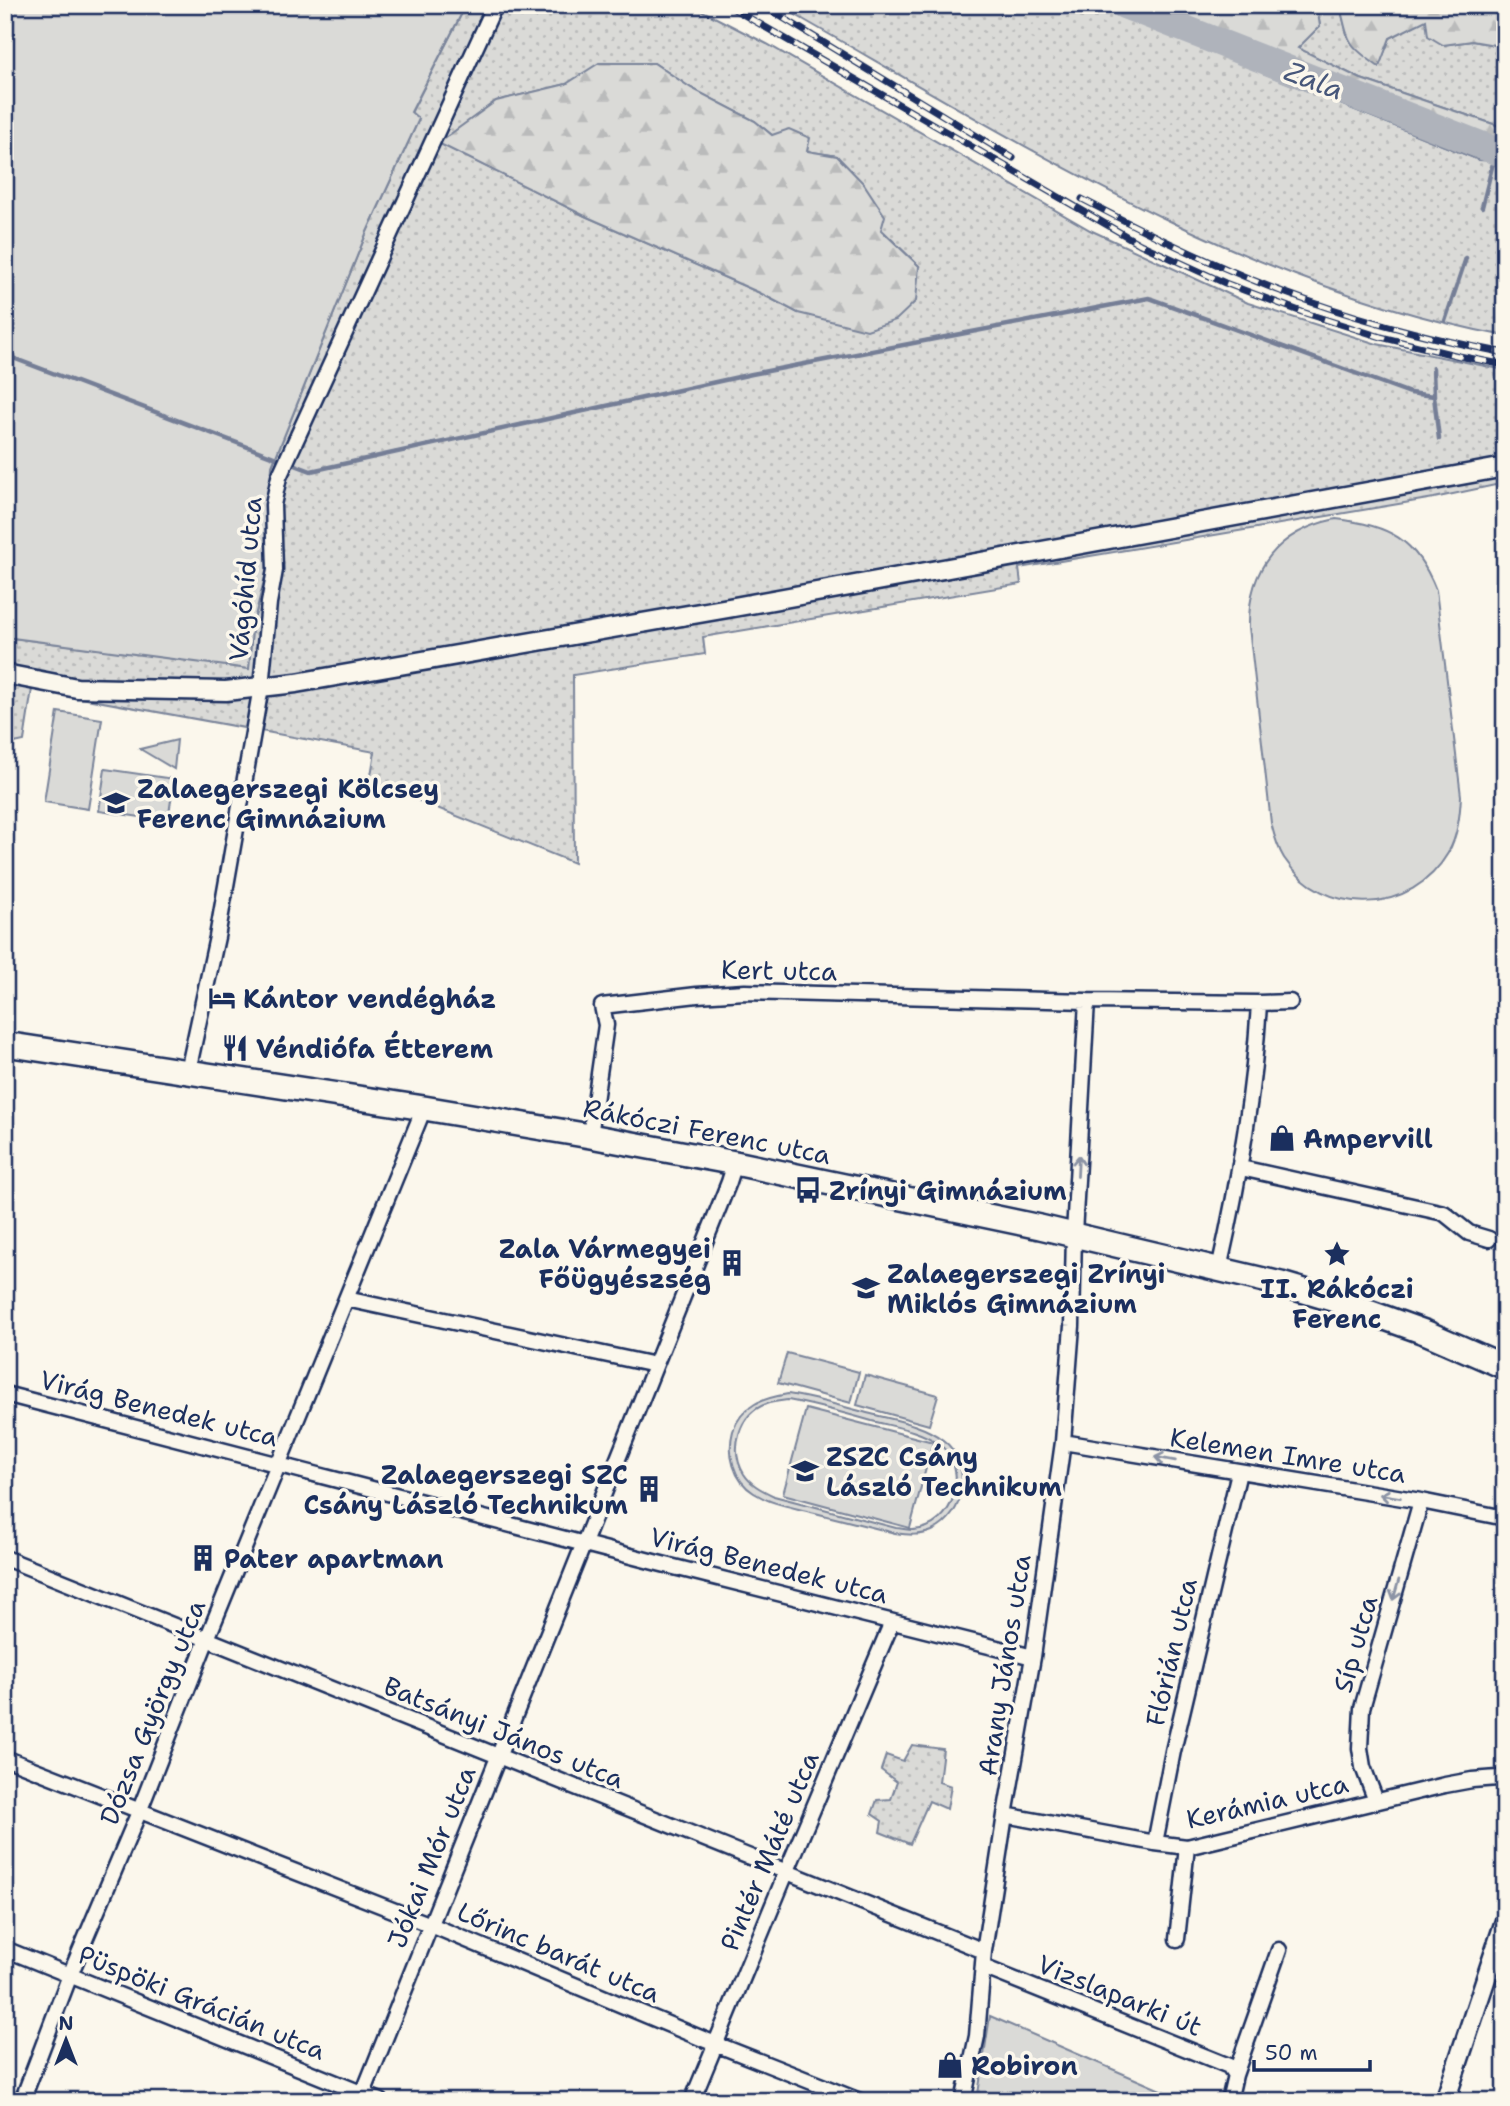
<svg xmlns="http://www.w3.org/2000/svg" width="1510" height="2106" viewBox="0 0 1510 2106" font-family="'Shantell Sans',sans-serif">
<style>
.grass{fill:url(#grass-dots);stroke:#7a849a;stroke-width:2;fill-rule:evenodd}
.forest{fill:url(#forest-firs);stroke:#7a849a;stroke-width:2}
.green{fill:#dadad7;stroke:#7a849a;stroke-width:2;fill-rule:evenodd}
.lines{fill:none;stroke-linecap:round;stroke-linejoin:round}
.stream{stroke:#747e96;stroke-width:4.5}
.river{stroke:#afb3bb;stroke-width:28}
.minor-tunnel{stroke:#cecfd0;stroke-width:14;stroke-dasharray:14 7;stroke-linecap:butt}
.minor-casing{stroke:#1b2f5e;stroke-width:19}
.tertiary-casing{stroke:#1b2f5e;stroke-width:23}
.primary-casing{stroke:#1b2f5e;stroke-width:28}
.minor{stroke:#fbf7ec;stroke-width:14}
.tertiary{stroke:#fbf7ec;stroke-width:18}
.primary{stroke:#fbf7ec;stroke-width:23}
.rail-casing{stroke:#1b2f5e;stroke-width:7}
.rail{stroke:#fbf7ec;stroke-width:4.5;stroke-dasharray:13;stroke-linecap:butt}
.oneway{stroke:#8b93a5}
.labels{text-anchor:middle;dominant-baseline:central;stroke-width:7;stroke-linejoin:round;paint-order:stroke}
.street-label{font-size:26px;fill:#1b2f5e;stroke:#fbf7ec}
.poi-label{font-size:26px;font-weight:bold;fill:#1b2f5e;stroke:#fbf7ec;text-anchor:start}
.water-label{font-size:28px;font-style:italic;fill:#47577a;stroke:#fbf7ec}
</style>
<defs>
<pattern id="grass-dots" width="8" height="8" patternUnits="userSpaceOnUse" patternTransform="scale(1.75)"><rect width="8" height="8" fill="#dadad7"/><path d="M2 2h.1M6 6h.1" fill="none" stroke="#babbbb" stroke-width="1.8" stroke-linecap="round"/></pattern>
<pattern id="forest-firs" width="22" height="20" patternUnits="userSpaceOnUse" patternTransform="scale(1.75)"><rect width="22" height="20" fill="#dadad7"/><path d="M5 1l3.5 6h-7zM16 11l3.5 6h-7z" fill="#babbbb"/></pattern>
</defs>
<rect width="100%" height="100%" fill="#fbf7ec"/>
<filter id="ink" filterUnits="userSpaceOnUse"><feTurbulence type="fractalNoise" baseFrequency=".0143" numOctaves="2"/><feDisplacementMap in="SourceGraphic" scale="14" xChannelSelector="R" yChannelSelector="G"/><feConvolveMatrix kernelMatrix="1 2 1 2 8 2 1 2 1" color-interpolation-filters="sRGB"/></filter>
<g filter="url(#ink)">
<path class="grass" d="M 466,5 L 691,5 L 767,44 L 1090,230 L 1248,303 L 1377,344 L 1505,370 L 1505,483 L 1434,498 L 1019,568 L 1021,584 L 703,637 L 705,654 L 573,675 L 574,863 L 370,781 L 375,752 L 32,689 L 24,741 L 5,745 L 5,637 L 249,668 L 252,628 L 267,569 L 272,466 L 366,234 L 419,119 L 411,113 ZM 654,63 L 691,88 L 755,121 L 772,135 L 807,151 L 837,156 L 881,229 L 919,266 L 798,313 L 760,293 L 585,216 L 439,143 L 496,101 Z
M 778,5 L 1095,5 L 1479,160 L 1505,161 L 1505,336 C 1240,286 1009,136 778,5 Z
M 1306,5 L 1340,6 L 1348,38 L 1379,66 L 1390,38 L 1426,19 L 1443,45 L 1472,41 L 1501,46 L 1496,71 L 1503,89 L 1505,89 L 1505,128 L 1361,79 L 1297,48 L 1320,26 L 1318,13 Z
M 912,1745 L 943,1749 L 939,1782 L 951,1786 L 947,1809 L 929,1801 L 910,1844 L 880,1832 L 882,1821 L 872,1814 L 877,1800 L 891,1799 L 897,1782 L 881,1770 L 886,1755 L 903,1761 Z"/>
<path class="forest" d="M 1095,5 L 1306,5 L 1318,13 L 1320,26 L 1298,48 L 1361,79 L 1505,128 L 1505,161 L 1479,160 Z
M 1345,5 L 1505,5 L 1505,89 L 1503,89 L 1496,71 L 1501,46 L 1472,41 L 1443,45 L 1428,36 L 1426,20 L 1390,38 L 1379,67 C 1347,44 1349,44 1340,6 Z
M 599,63 L 654,63 L 691,88 L 755,121 L 772,135 L 789,129 L 810,138 L 807,151 L 837,156 L 864,184 L 885,216 L 881,230 L 919,266 L 916,301 L 896,320 L 867,330 L 798,313 L 760,293 L 585,216 L 438,143 L 496,101 L 566,84 Z"/>
<path class="green" d="M 5,5 L 466,5 L 411,112 L 419,119 L 366,234 L 272,466 L 267,569 L 252,628 L 249,669 L 5,637 Z
M 1336,519 C 1389,525 1416,539 1436,590 L 1461,796 C 1460,815 1458,835 1448,853 C 1412,915 1324,919 1284,858 C 1277,847 1274,835 1271,823 L 1249,627 C 1248,568 1278,531 1336,519 Z
M 58,712 L 102,719 L 88,809 L 44,802 Z
M 177,740 L 174,769 L 140,749 Z
M 105,769 L 174,779 L 168,821 L 99,811 Z
M 787,1353 L 859,1372 L 851,1403 L 778,1383 Z
M 865,1375 L 938,1395 L 929,1425 L 857,1405 Z
M 788,1394 C 814,1398 841,1406 867,1413 C 893,1420 921,1423 943,1440 C 973,1463 967,1515 932,1531 C 920,1536 908,1535 895,1533 C 867,1526 839,1519 811,1512 C 792,1507 771,1504 754,1493 C 733,1480 727,1453 733,1431 C 742,1405 763,1398 788,1394 ZM 788,1400 C 816,1405 844,1413 872,1421 C 895,1427 920,1430 939,1444 C 971,1469 955,1528 913,1530 C 907,1530 901,1528 896,1528 L 774,1496 C 762,1490 751,1485 744,1474 C 729,1449 739,1414 766,1404 C 773,1401 781,1401 788,1400 Z
M 806,1409 L 933,1442 L 910,1528 L 783,1494 Z
M 990,2016 L 1186,2101 L 975,2101 L 978,2094 Z"/>
<g class="lines">
<path class="stream" d="M 1482,207 L 1496,151
M 1445,321 L 1466,258
M 5,355 L 311,471 L 752,374 L 1149,298 L 1410,393 L 1434,396 L 1433,368
M 1434,396 L 1439,439"/>
<path class="river" d="M 1124,5 L 1496,151 L 1505,150"/>
<path class="minor-tunnel" d="M 1489,1239 L 1505,1244"/>
<defs>
<path id="minor" d="M 188,1071 L 217,937 L 261,687 L 269,603 L 275,570 L 273,505 L 279,477 L 495,5
M 590,1136 L 606,1025 L 602,1006 L 697,995 L 745,992 L 1087,1001 L 1259,1003 L 1290,1002
M 1241,1168 L 1444,1213 L 1469,1233 L 1489,1239
M 1219,1269 C 1239,1181 1254,1093 1259,1003
M 346,1299 L 655,1365
M 5,1394 L 654,1562 L 1033,1657
M 1063,1442 L 1421,1501 L 1505,1518
M 5,1558 L 984,1951
M 5,1758 L 431,1925 L 703,2039 L 860,2101
M 1376,1801 L 1363,1767 L 1360,1748 L 1362,1708 L 1421,1501
M 1005,1815 L 1155,1843 L 1187,1847 L 1445,1785 L 1472,1780 L 1498,1778
M 1155,1843 L 1173,1751 L 1239,1472
M 1177,1939 L 1187,1847
M 5,1949 L 381,2101
M 983,1967 L 1229,2066 L 1235,2075 L 1229,2101
M 1235,2075 L 1279,1950
M 22,2101 L 70,1975 L 139,1812 L 207,1639 L 424,1108
M 360,2101 L 729,1182 L 735,1163
M 692,2101 L 786,1873 L 892,1622
M 963,2101 L 977,2036 L 984,1951 L 1005,1815 L 1033,1657 L 1063,1442 L 1072,1326 L 1074,1234 L 1087,1001"/>
<path id="tertiary" d="M 5,674 L 77,688 L 226,691 L 296,683 L 734,607 L 1505,467
M 1445,2101 L 1505,1921"/>
<path id="primary" d="M 5,1044 L 424,1108 L 590,1136 L 735,1163 L 1040,1227 L 1281,1284 L 1335,1300 L 1427,1333 L 1505,1367"/>
</defs>
<use href="#minor" class="minor-casing"/>
<use href="#tertiary" class="tertiary-casing"/>
<use href="#primary" class="primary-casing"/>
<use href="#minor" class="minor"/>
<use href="#tertiary" class="tertiary"/>
<use href="#primary" class="primary"/>
<defs>
<path id="rail" d="M 727,5 L 1140,244 L 1225,283 L 1302,312 L 1381,337 L 1459,356 L 1505,365
M 762,5 L 1013,158
M 1082,199 C 1145,232 1209,263 1275,289 C 1349,317 1427,338 1505,353"/>
</defs>
<use href="#rail" class="rail-casing"/>
<use href="#rail" class="rail"/>
</g>
<defs><path id="oneway-shaft" d="M-6 0H5M1.5-3L5.5 0L1.5 3" fill="none" stroke-width="1.6" stroke-linecap="round" stroke-linejoin="round" transform="scale(1.75)"/></defs>
<g class="oneway">
<use href="#oneway-shaft" transform="translate(1078 1166) rotate(-87)"/>
<use href="#oneway-shaft" transform="translate(1165 1459) rotate(-170)"/>
<use href="#oneway-shaft" transform="translate(1390 1496) rotate(-171)"/>
<use href="#oneway-shaft" transform="translate(1396 1590) rotate(106)"/>
</g>
</g>
<defs>
<symbol id="school-bare" viewBox="-9 -9 18 18"><path d="M0-5L7-2L0 1L-7-2ZM-4 1L0 2.5L4 1V4Q0 6-4 4Z" fill="#1b2f5e" stroke="#fbf7ec" stroke-width="2.5" paint-order="stroke"/></symbol>
<symbol id="hotel-bare" viewBox="-9 -9 18 18"><path d="M-6-4.5h1.5V1H6V5H4.5V3h-9V5H-6ZM-4 0a1.8 1.8 0 1 1 3.6 0ZM.5 0V-2.5h3Q6-2.5 6 0Z" fill="#1b2f5e" stroke="#fbf7ec" stroke-width="2.5" paint-order="stroke"/></symbol>
<symbol id="restaurant-bare" viewBox="-9 -9 18 18"><path d="M-5-6h1v4h1v-4h1v4h1v-4h1v5L-1.5 .5V6h-2V.5L-5-1ZM5-6V6H3V1.5H1.5Q1.5-4 5-6Z" fill="#1b2f5e" stroke="#fbf7ec" stroke-width="2.5" paint-order="stroke"/></symbol>
<symbol id="shop-bare" viewBox="-9 -9 18 18"><path d="M-5-2.5h2.3a2.7 3.5 0 0 1 5.4 0H5L5.5 6h-11ZM-1.5-2.5h3a1.5 2.3 0 0 0-3 0Z" fill="#1b2f5e" stroke="#fbf7ec" stroke-width="2.5" paint-order="stroke"/></symbol>
<symbol id="bus-bare" viewBox="-9 -9 18 18"><path d="M-5-6H5V4H4V6H2V4H-2V6H-4V4H-5ZM-3.5-4V0h7V-4ZM-3.5 1.2v1.5H-2V1.2ZM2 1.2v1.5H3.5V1.2Z" fill="#1b2f5e" stroke="#fbf7ec" stroke-width="2.5" paint-order="stroke"/></symbol>
<symbol id="sight-bare" viewBox="-9 -9 18 18"><path d="M0-6L1.8-2.2L6-1.7L2.9 1.2L3.7 5.4L0 3.3L-3.7 5.4L-2.9 1.2L-6-1.7L-1.8-2.2Z" fill="#1b2f5e" stroke="#fbf7ec" stroke-width="2.5" paint-order="stroke"/></symbol>
<symbol id="building-bare" viewBox="-9 -9 18 18"><path d="M-4-6H4V6H1V3H-1V6H-4ZM-2.5-4.3h1.7v1.8h-1.7ZM.8-4.3h1.7v1.8H.8ZM-2.5-1h1.7V.8h-1.7ZM.8-1h1.7V.8H.8Z" fill="#1b2f5e" stroke="#fbf7ec" stroke-width="2.5" paint-order="stroke"/></symbol>
</defs>
<g fill-rule="evenodd">
<use href="#school-bare" x="97" y="784" width="38" height="38"/>
<use href="#hotel-bare" x="203" y="979" width="38" height="38"/>
<use href="#restaurant-bare" x="216" y="1029" width="38" height="38"/>
<use href="#shop-bare" x="1263" y="1119" width="38" height="38"/>
<use href="#bus-bare" x="789" y="1171" width="38" height="38"/>
<use href="#sight-bare" x="1318" y="1235" width="38" height="38"/>
<use href="#building-bare" x="713" y="1244" width="38" height="38"/>
<use href="#school-bare" x="847" y="1269" width="38" height="38"/>
<use href="#school-bare" x="786" y="1452" width="38" height="38"/>
<use href="#building-bare" x="630" y="1470" width="38" height="38"/>
<use href="#building-bare" x="184" y="1539" width="38" height="38"/>
<use href="#shop-bare" x="931" y="2046" width="38" height="38"/>
</g>
<g class="labels">
<g class="street-label">
<text transform="translate(245 579) rotate(-85)">Vágóhíd utca</text>
<text transform="translate(779 970) rotate(1)">Kert utca</text>
<text transform="translate(707 1131) rotate(11)">Rákóczi Ferenc utca</text>
<text transform="translate(159 1408) rotate(14)">Virág Benedek utca</text>
<text transform="translate(1288 1455) rotate(9)">Kelemen Imre utca</text>
<text transform="translate(769 1565) rotate(14)">Virág Benedek utca</text>
<text transform="translate(1355 1644) rotate(-74)">Síp utca</text>
<text transform="translate(1171 1652) rotate(-77)">Flórián utca</text>
<text transform="translate(1004 1665) rotate(-81)">Arany János utca</text>
<text transform="translate(152 1712) rotate(-68)">Dózsa György utca</text>
<text transform="translate(504 1732) rotate(22)">Batsányi János utca</text>
<text transform="translate(1267 1801) rotate(-13)">Kerámia utca</text>
<text transform="translate(769 1851) rotate(-67)">Pintér Máté utca</text>
<text transform="translate(431 1857) rotate(-68)">Jókai Mór utca</text>
<text transform="translate(559 1952) rotate(23)">Lőrinc barát utca</text>
<text transform="translate(1120 1995) rotate(22)">Vizslaparki út</text>
<text transform="translate(202 2002) rotate(22)">Püspöki Grácián utca</text>
</g>
<g class="poi-label">
<text x="137" y="788">Zalaegerszegi Kölcsey<tspan x="137" dy="30">Ferenc Gimnázium</tspan></text>
<text x="243" y="998">Kántor vendégház</text>
<text x="256" y="1048">Véndiófa Étterem</text>
<text x="1303" y="1138">Ampervill</text>
<text x="829" y="1190">Zrínyi Gimnázium</text>
<text x="711" y="1248" text-anchor="end">Zala Vármegyei<tspan x="711" dy="30">Főügyészség</tspan></text>
<text x="887" y="1273">Zalaegerszegi Zrínyi<tspan x="887" dy="30">Miklós Gimnázium</tspan></text>
<text x="1337" y="1288" text-anchor="middle">II. Rákóczi<tspan x="1337" dy="30">Ferenc</tspan></text>
<text x="826" y="1456">ZSZC Csány<tspan x="826" dy="30">László Technikum</tspan></text>
<text x="628" y="1474" text-anchor="end">Zalaegerszegi SZC<tspan x="628" dy="30">Csány László Technikum</tspan></text>
<text x="224" y="1558">Pater apartman</text>
<text x="971" y="2065">Robiron</text>
</g>
<g class="water-label">
<text transform="translate(1314 80) rotate(21)">Zala</text>
</g>
</g>
<rect width="1510" height="2106" fill="none" stroke="#fbf7ec" stroke-width="28"/>
<rect x="14" y="14" width="1482" height="2078" fill="none" stroke="#1b2f5e" stroke-width="2.5" filter="url(#ink)"/>
<g transform="translate(66 2040)" stroke="#fbf7ec" stroke-width="5" paint-order="stroke">
<path d="M0-5L12 26L0 18L-12 26Z" fill="#1b2f5e"/>
<text y="-10" font-size="19" font-weight="bold" text-anchor="middle" fill="#1b2f5e">N</text>
</g>
<path d="M1254 2060v10h116v-10" fill="none" stroke="#1b2f5e" stroke-width="3.5"/>
<text x="1265" y="2060" font-size="21" fill="#1b2f5e" stroke="#fbf7ec" stroke-width="5" paint-order="stroke">50 m</text>
</svg>
